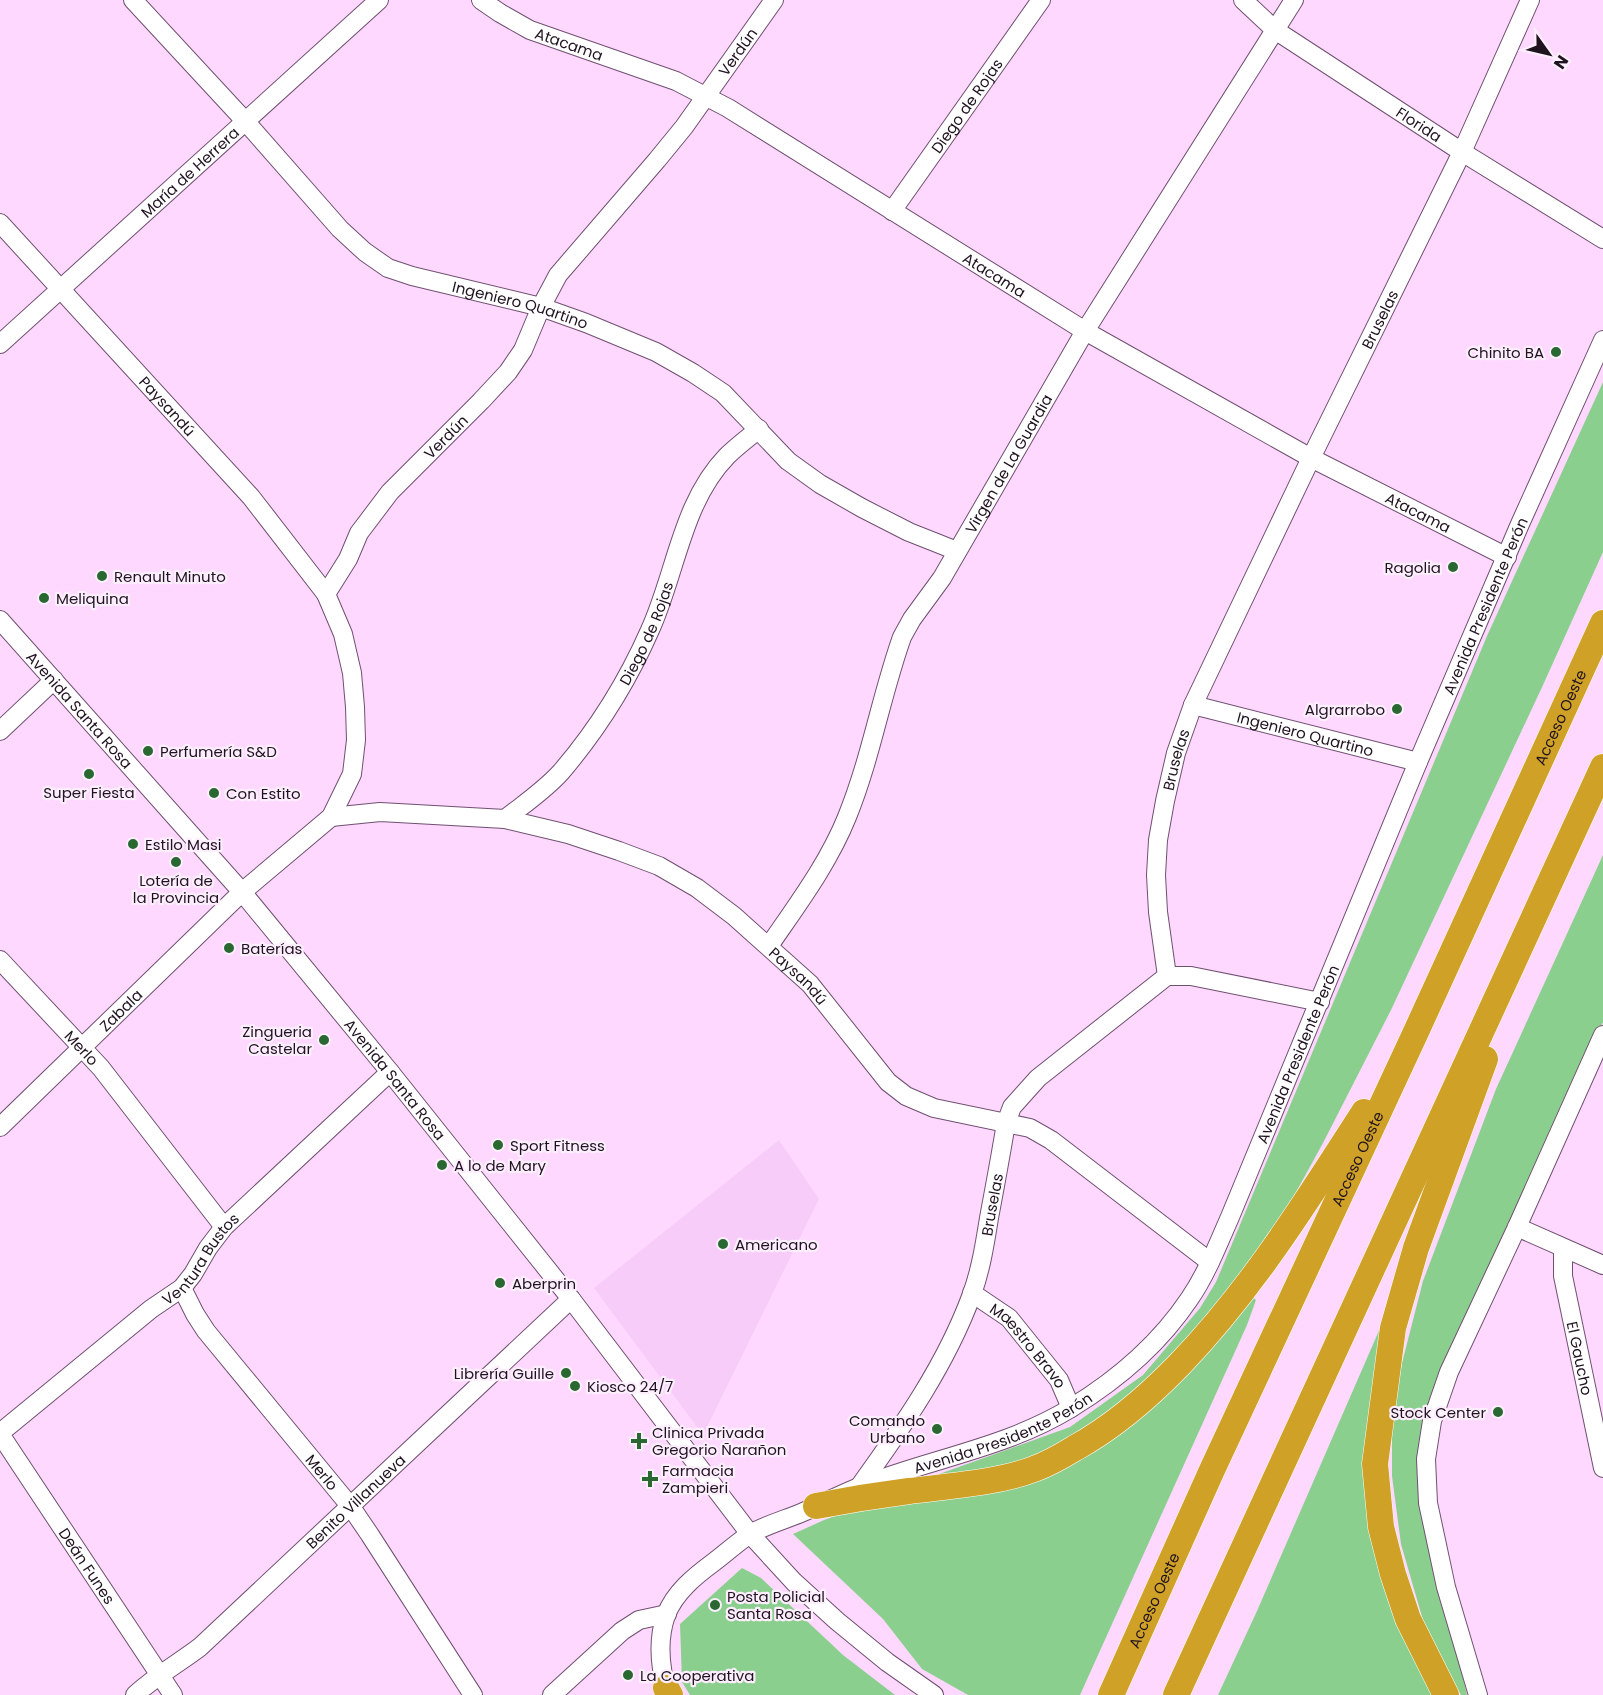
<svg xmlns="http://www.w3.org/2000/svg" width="1603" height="1695" viewBox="0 0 1603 1695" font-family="Poppins,sans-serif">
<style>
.built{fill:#f8ccf8}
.green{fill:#8bcf8f}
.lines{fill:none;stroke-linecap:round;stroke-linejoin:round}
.minor-casing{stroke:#705070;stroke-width:20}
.highway-casing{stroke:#fff;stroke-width:27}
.minor{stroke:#fff;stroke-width:18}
.highway{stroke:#d0a127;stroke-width:26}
.poi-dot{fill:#296831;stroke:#fdeefd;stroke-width:2}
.labels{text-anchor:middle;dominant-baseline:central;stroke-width:4.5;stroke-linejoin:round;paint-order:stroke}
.street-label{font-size:15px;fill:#201320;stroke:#fdeefd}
.poi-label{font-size:15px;fill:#201320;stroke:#fdeefd;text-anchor:start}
</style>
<rect width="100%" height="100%" fill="#fed8fe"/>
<path class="built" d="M 779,1140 L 819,1199 L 703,1435 L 594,1288 Z"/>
<path class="green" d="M 1603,382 L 1603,552 L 1543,685 L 1391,1010 L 1323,1143 L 1262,1254 L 1201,1330 L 1122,1406 L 1043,1455 L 999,1468 L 914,1483 L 1070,1427 L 1143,1375 L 1200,1308 L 1216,1282 L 1487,636 Z
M 1603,855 L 1603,1022 L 1439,1375 L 1418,1473 L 1467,1695 L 1461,1695 L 1427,1634 L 1401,1544 L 1392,1476 L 1392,1419 L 1402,1363 L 1423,1281 L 1496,1089 Z
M 1252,1297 L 1256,1300 L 1247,1325 L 1080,1695 L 968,1695 L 922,1669 L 883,1619 L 793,1534 L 824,1520 L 865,1505 L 997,1488 L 1147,1410 L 1225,1333 Z
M 1391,1303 L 1366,1453 L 1439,1695 L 1218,1695 L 1257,1611 Z
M 742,1568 L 761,1578 L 843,1655 L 895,1695 L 690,1695 L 682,1682 L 680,1624 Z"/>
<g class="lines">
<defs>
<g id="minor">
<path id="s1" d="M 133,0 L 246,122 L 340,229 L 365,252 L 388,268 L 412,276 L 541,307 L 586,323 L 656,352 L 693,373 L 723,393 L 788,461 L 820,484 L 862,508 L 909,532 L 957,551"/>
<path id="s2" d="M 481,0 L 500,13 L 530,30 L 676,81 L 728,108 L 1085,331 L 1311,458 L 1507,557"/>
<path id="s3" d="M 1243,0 L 1275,30 L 1462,152 L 1603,239"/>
<path id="s4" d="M 892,211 L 1041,0"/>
<path id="s5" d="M 0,223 L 251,497 L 326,594"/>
<path id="s6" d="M 0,344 L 379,0"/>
<path id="s7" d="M 0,620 L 242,892 L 390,1072 L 571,1299 L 750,1534 L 794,1582 L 837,1621 L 887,1662 L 934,1695"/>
<path id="s8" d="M 1193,705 L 1418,762"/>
<path d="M 0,731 L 54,680"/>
<path id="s9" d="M 331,817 L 380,812 L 505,819 L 568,834 L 619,851 L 659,866 L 697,888 L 734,916 L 810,984 L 888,1082 L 906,1096 L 934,1108 L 1030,1128 L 1051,1140 L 1210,1262"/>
<path id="s10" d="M 505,819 C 524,804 545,790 561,772 C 597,730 628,680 650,630 C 676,573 682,502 727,456 C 737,446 748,438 759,429"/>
<path id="s11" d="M 769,946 C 797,905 828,864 847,817 C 871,758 881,696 902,637 L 912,619 L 942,578 L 1085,331 L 1294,0"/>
<path id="s12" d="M 0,960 L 101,1068 L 224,1227"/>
<path id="s13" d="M 1167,976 L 1158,912 L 1156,875 L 1158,840 L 1165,801 L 1176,753 L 1193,705 L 1311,458 L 1462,152 L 1530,0"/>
<path d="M 1167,976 L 1191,976 L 1320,1002"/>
<path id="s14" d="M 0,1127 L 242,892 L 331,817 L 352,774 L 356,740 L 355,707 L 352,673 L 343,634 L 326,594 L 348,559 L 359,533 L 390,492 L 481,401 L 508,372 L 523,350 L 541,307 L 558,275 L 657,160 L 684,127 L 774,0"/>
<path d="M 1517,1227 L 1603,1265"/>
<path id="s15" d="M 1563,1249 L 1563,1276 L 1603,1468"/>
<path id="s16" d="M 182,1288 L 195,1314 L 206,1331 L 351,1507 L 370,1535 L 473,1695"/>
<path id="s17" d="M 972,1293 L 1009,1318 L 1059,1380 L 1071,1408"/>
<path id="s18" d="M 0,1433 L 151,1309 L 182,1288 L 193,1274 L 208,1248 L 224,1227 L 390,1072"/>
<path id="s19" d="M 0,1434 L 173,1695"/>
<path id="s20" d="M 859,1487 C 903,1426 946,1365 972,1294 C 981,1269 985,1243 989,1218 C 995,1186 1001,1154 1006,1123 L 1012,1107 L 1038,1078 L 1167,976"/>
<path id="s21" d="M 135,1695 C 154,1677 179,1663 200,1647 L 571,1299"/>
<path d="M 552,1695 L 622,1631 L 639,1620 L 667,1614"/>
<path id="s22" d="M 668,1695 C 660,1669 657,1641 666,1615 C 675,1592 695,1576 714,1562 C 726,1553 738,1542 750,1534 C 766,1525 784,1520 801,1513 C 820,1505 839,1495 859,1487 C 929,1459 1006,1448 1071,1408 C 1117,1380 1160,1343 1190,1298 C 1207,1273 1218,1244 1230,1217 L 1418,762 L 1520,524 L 1603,340"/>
<path d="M 1478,1695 L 1446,1587 L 1428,1503 L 1426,1459 L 1432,1421 L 1449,1372 L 1517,1227 L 1603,1035"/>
</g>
<g id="highway">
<path d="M 816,1506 C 847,1500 878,1495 909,1491 C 948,1486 998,1483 1034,1469 C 1048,1464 1062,1456 1075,1448 C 1115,1426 1148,1397 1180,1364 C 1253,1288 1308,1199 1364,1112"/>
<path d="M 666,1688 L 670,1695"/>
<path id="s23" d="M 1111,1695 L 1212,1470 L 1415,1034 L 1603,623"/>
<path d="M 1176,1695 L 1603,767"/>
<path d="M 1446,1695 L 1408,1619 L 1393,1574 L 1381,1527 L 1375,1464 L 1393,1328 L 1416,1248 L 1485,1059"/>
</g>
</defs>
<use href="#minor" class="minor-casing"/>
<use href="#highway" class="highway-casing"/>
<use href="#minor" class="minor"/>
<use href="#highway" class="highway"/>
</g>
<g class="poi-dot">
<circle cx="1556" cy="352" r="6"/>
<circle cx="1453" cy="567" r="6"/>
<circle cx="102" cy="576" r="6"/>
<circle cx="44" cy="598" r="6"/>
<circle cx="1397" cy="709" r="6"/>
<circle cx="148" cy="751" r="6"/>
<circle cx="89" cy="774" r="6"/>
<circle cx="214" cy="793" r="6"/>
<circle cx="133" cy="844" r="6"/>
<circle cx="176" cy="862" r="6"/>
<circle cx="229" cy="948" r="6"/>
<circle cx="324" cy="1040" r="6"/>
<circle cx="498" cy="1145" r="6"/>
<circle cx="442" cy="1165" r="6"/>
<circle cx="723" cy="1244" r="6"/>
<circle cx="500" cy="1283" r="6"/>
<circle cx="566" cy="1373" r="6"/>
<circle cx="575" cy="1386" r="6"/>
<circle cx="1498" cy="1412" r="6"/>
<circle cx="937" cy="1429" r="6"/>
<path d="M636 1432h6v6h6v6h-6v6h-6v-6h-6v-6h6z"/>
<path d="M647 1470h6v6h6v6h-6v6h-6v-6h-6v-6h6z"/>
<circle cx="715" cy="1605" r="6"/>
<circle cx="628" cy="1675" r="6"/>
</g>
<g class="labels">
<g class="street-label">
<text stroke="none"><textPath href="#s2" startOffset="99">Atacama</textPath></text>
<text stroke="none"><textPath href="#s14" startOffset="1372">Verdún</textPath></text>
<text stroke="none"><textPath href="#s4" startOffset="129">Diego de Rojas</textPath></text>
<text stroke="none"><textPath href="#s3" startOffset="216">Florida</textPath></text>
<text stroke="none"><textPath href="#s6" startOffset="256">María de Herrera</textPath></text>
<text stroke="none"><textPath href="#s2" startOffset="585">Atacama</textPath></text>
<text stroke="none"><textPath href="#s1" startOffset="508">Ingeniero Quartino</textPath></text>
<text stroke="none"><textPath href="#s13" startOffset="705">Bruselas</textPath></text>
<text stroke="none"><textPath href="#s5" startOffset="248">Paysandú</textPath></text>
<text stroke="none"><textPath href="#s14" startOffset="886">Verdún</textPath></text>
<text stroke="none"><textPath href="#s11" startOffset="543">Virgen de La Guardia</textPath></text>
<text stroke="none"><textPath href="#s2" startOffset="1071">Atacama</textPath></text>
<text stroke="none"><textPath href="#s22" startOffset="1461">Avenida Presidente Perón</textPath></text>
<text stroke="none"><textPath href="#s10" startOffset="237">Diego de Rojas</textPath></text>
<text stroke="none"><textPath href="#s7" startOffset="120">Avenida Santa Rosa</textPath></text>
<text stroke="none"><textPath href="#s23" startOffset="1076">Acceso Oeste</textPath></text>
<text stroke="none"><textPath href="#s8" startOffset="116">Ingeniero Quartino</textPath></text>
<text stroke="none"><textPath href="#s13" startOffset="219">Bruselas</textPath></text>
<text stroke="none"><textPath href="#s9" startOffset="514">Paysandú</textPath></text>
<text stroke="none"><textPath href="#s14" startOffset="168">Zabala</textPath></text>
<text stroke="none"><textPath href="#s12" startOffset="120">Merlo</textPath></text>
<text stroke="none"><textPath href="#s22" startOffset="975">Avenida Presidente Perón</textPath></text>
<text stroke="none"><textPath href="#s7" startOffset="606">Avenida Santa Rosa</textPath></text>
<text stroke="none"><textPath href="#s23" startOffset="590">Acceso Oeste</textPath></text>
<text stroke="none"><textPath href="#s20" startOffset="316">Bruselas</textPath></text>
<text stroke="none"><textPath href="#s18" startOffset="267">Ventura Bustos</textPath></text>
<text stroke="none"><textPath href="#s17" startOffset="78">Maestro Bravo</textPath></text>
<text stroke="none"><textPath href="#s15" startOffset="111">El Gaucho</textPath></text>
<text stroke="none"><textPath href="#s22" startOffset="472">Avenida Presidente Perón</textPath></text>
<text stroke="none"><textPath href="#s16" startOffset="232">Merlo</textPath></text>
<text stroke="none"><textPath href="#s21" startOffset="294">Benito Villanueva</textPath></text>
<text stroke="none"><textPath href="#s19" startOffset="158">Deán Funes</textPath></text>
<text stroke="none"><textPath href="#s23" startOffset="104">Acceso Oeste</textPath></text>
</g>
<g class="poi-label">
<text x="1544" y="352" text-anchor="end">Chinito BA</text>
<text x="1441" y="567" text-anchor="end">Ragolia</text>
<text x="114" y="576">Renault Minuto</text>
<text x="56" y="598">Meliquina</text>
<text x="1385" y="709" text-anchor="end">Algrarrobo</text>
<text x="160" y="751">Perfumería S&amp;D</text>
<text x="89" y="792" text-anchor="middle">Super Fiesta</text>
<text x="226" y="793">Con Estito</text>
<text x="145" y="844">Estilo Masi</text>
<text x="176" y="880" text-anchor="middle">Lotería de<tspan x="176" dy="17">la Provincia</tspan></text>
<text x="241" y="948">Baterías</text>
<text x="312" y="1031" text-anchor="end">Zingueria<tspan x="312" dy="17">Castelar</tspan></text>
<text x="510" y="1145">Sport Fitness</text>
<text x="454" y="1165">A lo de Mary</text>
<text x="735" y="1244">Americano</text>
<text x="512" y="1283">Aberprin</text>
<text x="554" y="1373" text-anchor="end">Librería Guille</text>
<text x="587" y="1386">Kiosco 24/7</text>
<text x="1486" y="1412" text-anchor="end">Stock Center</text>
<text x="925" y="1420" text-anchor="end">Comando<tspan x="925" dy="17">Urbano</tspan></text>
<text x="652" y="1432">Clinica Privada<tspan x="652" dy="17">Gregorio Ñarañon</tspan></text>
<text x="662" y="1470">Farmacia<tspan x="662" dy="17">Zampieri</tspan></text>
<text x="727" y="1596">Posta Policial<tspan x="727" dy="17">Santa Rosa</tspan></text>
<text x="640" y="1675">La Cooperativa</text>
</g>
</g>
<g transform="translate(1549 54) rotate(124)" stroke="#fdeefd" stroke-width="4.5" paint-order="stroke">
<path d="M0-4.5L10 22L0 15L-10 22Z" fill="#201320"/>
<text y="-9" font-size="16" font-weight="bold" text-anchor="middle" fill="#201320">N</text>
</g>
</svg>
